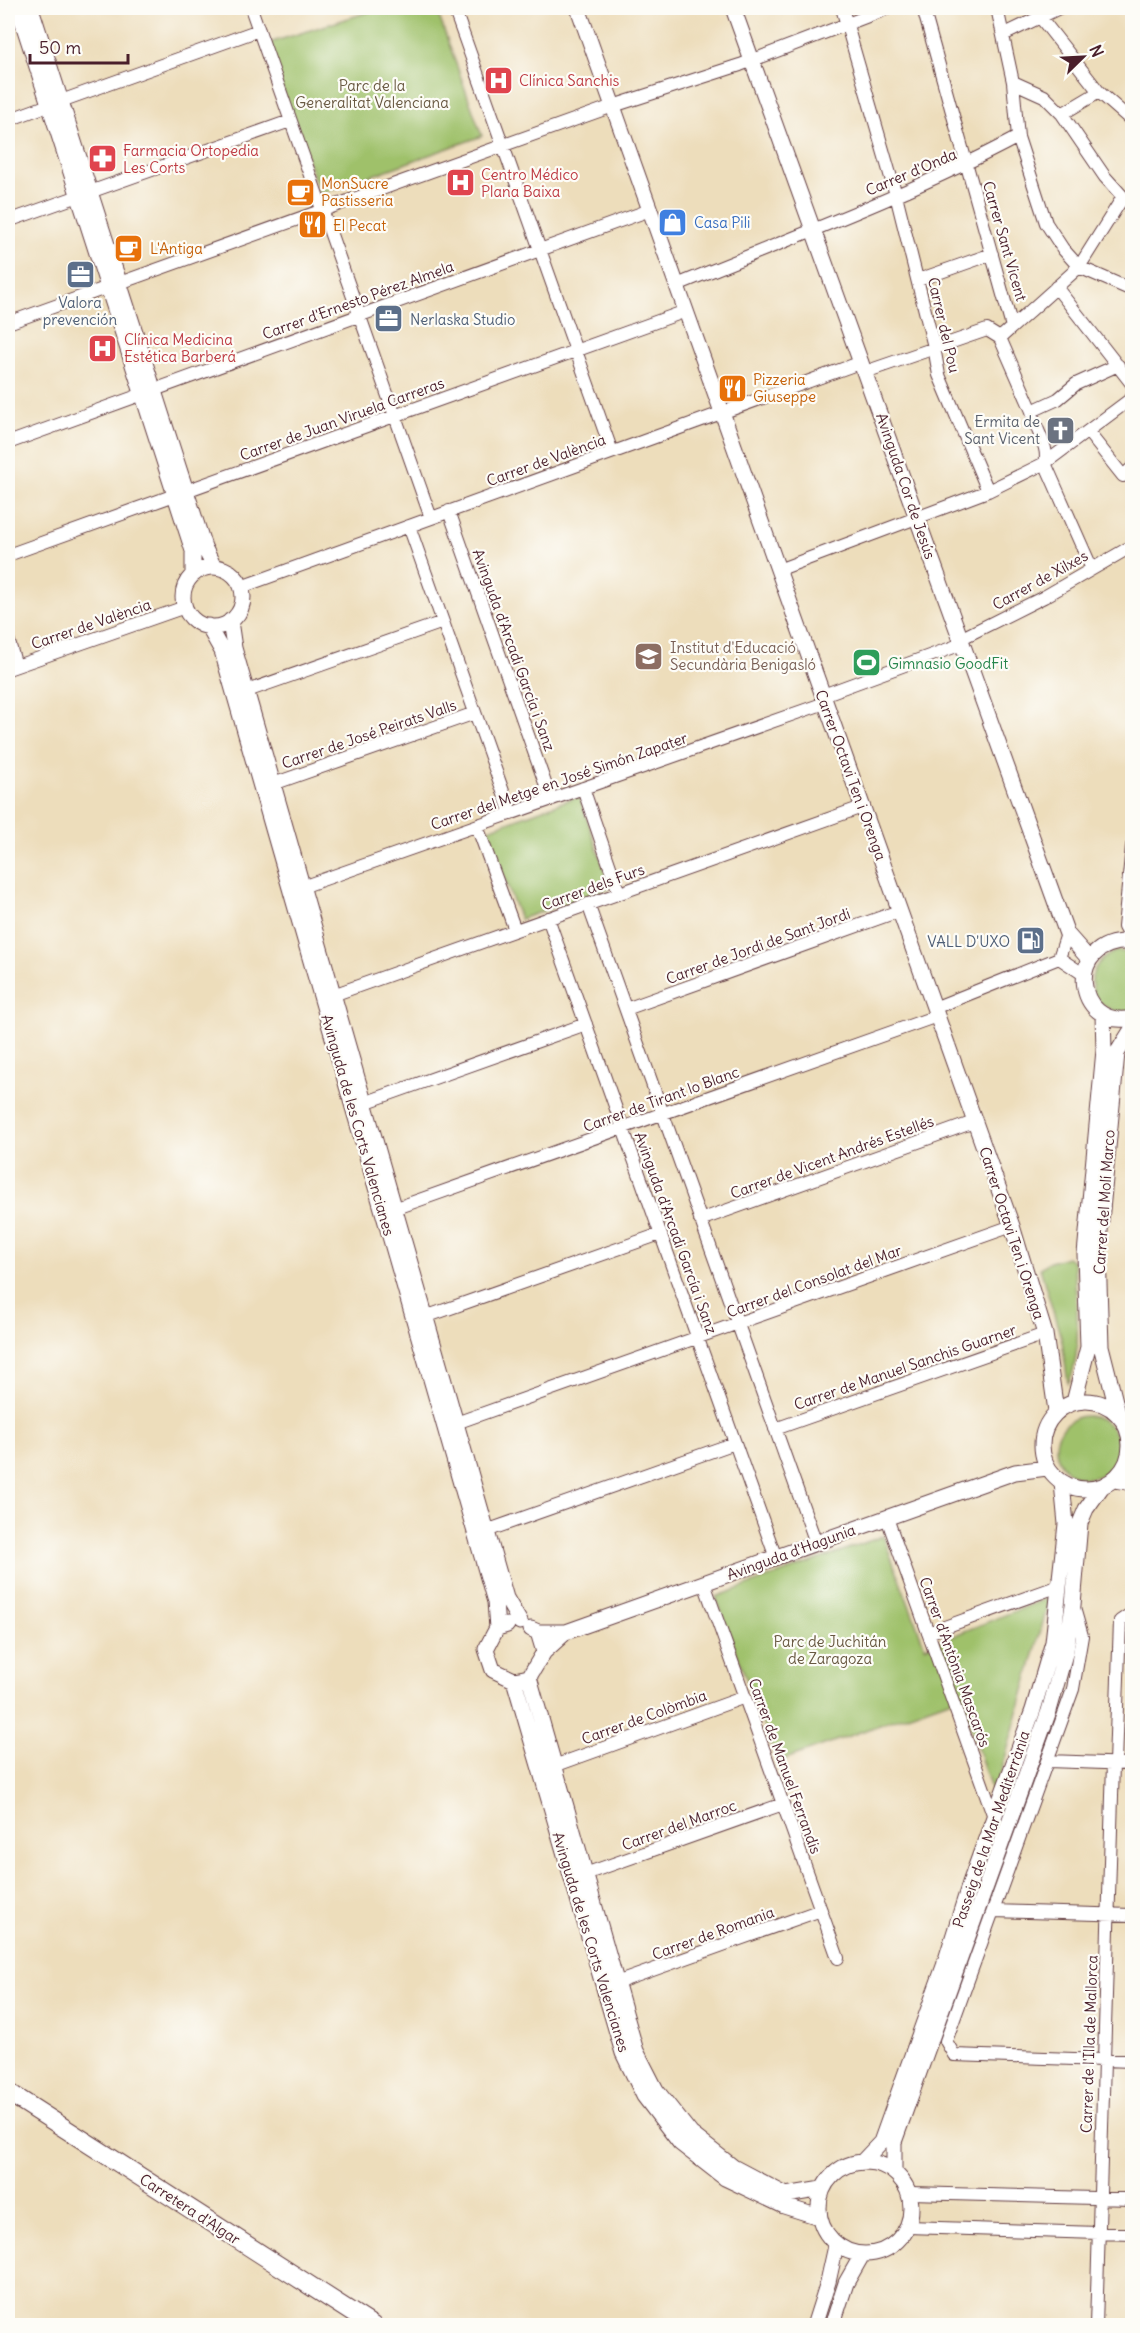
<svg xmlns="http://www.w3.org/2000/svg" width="1140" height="2333" viewBox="0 0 1140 2333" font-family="Delius,sans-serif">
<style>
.green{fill:#9fc16b;stroke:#74704b;stroke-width:1.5}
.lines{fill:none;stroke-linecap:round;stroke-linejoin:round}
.minor-casing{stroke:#623c41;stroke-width:14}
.tertiary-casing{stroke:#623c41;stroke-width:17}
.secondary-casing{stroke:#623c41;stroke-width:20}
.minor{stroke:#fff;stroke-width:12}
.tertiary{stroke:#fff;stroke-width:15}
.secondary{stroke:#fff;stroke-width:18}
.labels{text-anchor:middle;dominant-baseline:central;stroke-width:4.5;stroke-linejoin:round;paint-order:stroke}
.health-label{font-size:15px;fill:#be3a42;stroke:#fdfcf7;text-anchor:start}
.park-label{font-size:15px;fill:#685841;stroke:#fdfcf7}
.street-label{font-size:15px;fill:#4a1f2b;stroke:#fdfcf7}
.food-label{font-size:15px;fill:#c56008;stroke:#fdfcf7;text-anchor:start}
.shop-label{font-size:15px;fill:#366cbe;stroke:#fdfcf7;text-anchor:start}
.service-label{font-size:15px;fill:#4e5e75;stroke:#fdfcf7}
.worship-label{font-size:15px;fill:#5b616d;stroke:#fdfcf7;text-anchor:end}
.education-label{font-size:15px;fill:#785e54;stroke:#fdfcf7;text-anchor:start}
.leisure-label{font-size:15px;fill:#27864d;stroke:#fdfcf7;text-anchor:start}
</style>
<rect width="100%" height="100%" fill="#fdfcf7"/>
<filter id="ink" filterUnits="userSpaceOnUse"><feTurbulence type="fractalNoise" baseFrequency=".0167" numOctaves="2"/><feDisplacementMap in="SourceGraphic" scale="12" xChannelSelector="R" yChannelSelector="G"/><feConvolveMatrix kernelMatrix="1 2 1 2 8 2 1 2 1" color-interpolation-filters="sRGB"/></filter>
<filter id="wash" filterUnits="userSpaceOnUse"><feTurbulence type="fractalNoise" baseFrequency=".008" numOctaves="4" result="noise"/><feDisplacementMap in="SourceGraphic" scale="24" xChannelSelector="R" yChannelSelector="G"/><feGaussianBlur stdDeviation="1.35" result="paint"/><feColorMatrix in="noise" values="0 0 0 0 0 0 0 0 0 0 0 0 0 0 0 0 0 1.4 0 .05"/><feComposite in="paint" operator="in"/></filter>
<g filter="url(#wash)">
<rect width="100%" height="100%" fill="#edddbb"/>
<path class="green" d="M 381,8 L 436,8 L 482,136 L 320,194 L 266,44 Z
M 579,796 L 611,888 L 520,919 L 486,830 Z
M 1117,951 L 1132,953 L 1132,1011 C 1089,1018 1075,966 1117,951 Z
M 1067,1257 L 1074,1262 C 1075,1295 1084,1356 1068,1383 L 1062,1341 L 1040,1268 L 1047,1263 Z
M1056 1447a31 31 0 1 1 62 0a31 31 0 1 1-62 0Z
M 883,1536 L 925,1647 L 1050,1597 L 994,1798 L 960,1696 L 777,1762 L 716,1597 Z"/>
</g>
<g filter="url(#ink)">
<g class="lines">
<defs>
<path id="minor" d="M 251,8 L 431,518
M 454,8 L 612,452
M 842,8 L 896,195 L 934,347 L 939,375 L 988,491
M 923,8 L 1012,327
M 997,8 L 1013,82 L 1018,137 L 1046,223 L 1063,249 L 1079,267 L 1132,290
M 1040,17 L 1099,92 L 1132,121
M 1003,35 L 1059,8
M 1013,82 L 1044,96 L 1062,114 L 1105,177 L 1123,197 L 1132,203
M 61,101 L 259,30
M 1062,114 L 1099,92
M 8,120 L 49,105
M 8,221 L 290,121
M 918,280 L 992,254
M 677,285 C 791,238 909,195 1018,137
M 1056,287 L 1132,384
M 8,323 L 613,106 L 740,65 L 889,8
M 1000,338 L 1079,267 L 1123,197
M 1000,338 L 1032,411 C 1034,429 1050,446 1045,463
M 865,372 L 987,330 L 1000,338
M 1032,411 L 1058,399 L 1076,384 L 1118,365
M 1088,432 L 1123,476 L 1132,468
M 8,443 L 650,210
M 1045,463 L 1092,569
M 449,511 L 551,800
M 409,526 L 511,814
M 8,555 L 686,311
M 778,570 L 988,491 L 1045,463 L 1132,398
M 241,587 L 862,362
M 8,639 L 16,666
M 960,639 L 1044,597 L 1132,546
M 8,669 L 185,607
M 247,691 L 443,622
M 823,695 L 962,644
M 273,784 L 475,713
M 583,788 L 619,893
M 477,826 L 515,930
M 302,887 L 825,703
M 588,904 L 816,1543
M 548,918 L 776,1558
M 1132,941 L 1124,927 L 1132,846
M 1059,958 L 1083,974
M 1059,958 L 1067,934
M 333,995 L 862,807
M 934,1008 L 1059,958
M 626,1009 L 899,911
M 364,1103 L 586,1024
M 394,1209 L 937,1016
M 700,1220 L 974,1122
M 425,1317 L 660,1234
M 456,1423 L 1012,1226
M 775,1429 L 1045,1334
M 887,1518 L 994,1817
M 486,1531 L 735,1443
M 704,1583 L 838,1958
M 1074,1608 L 1082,1636 L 1073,1689 L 946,2041 L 954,2055 L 1132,2061
M 928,1633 L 1059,1586
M 1048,1761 L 1132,1764
M 1115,1763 L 1120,1621 L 1132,1613
M 554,1766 L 745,1697
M 585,1874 L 783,1804
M 994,1911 L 1132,1915
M 616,1983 L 821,1910
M 910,2193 L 1132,2199
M 908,2227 L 1132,2234
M 1096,2326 L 1113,1763"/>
<path id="tertiary" d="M 18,8 L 193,551 L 193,574
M 31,8 L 204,547 L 214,567
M 578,8 L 1012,1226 L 1045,1334 L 1056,1411
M 733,8 L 1067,934 L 1089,959
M183 597a30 30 0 1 1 60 0a30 30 0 1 1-60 0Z
M 230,621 L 234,648 L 506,1598 L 520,1622
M 208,626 L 222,651 L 495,1602 L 497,1628
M 1132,942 C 1062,938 1075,1031 1132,1018
M1042 1445a44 44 0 1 1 88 0a44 44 0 1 1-88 0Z
M 1074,1402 L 1088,1347 L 1085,1254 L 1104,1050 L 1103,1015
M 1118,1413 L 1101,1346 L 1098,1252 L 1117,1053 L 1132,1029
M 1115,1480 L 1132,1483
M 507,1625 L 497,1628 L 486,1649 L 493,1670 L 514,1680 L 529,1677 L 544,1652 L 566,1632
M 531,1629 L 538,1632 L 544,1652
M 538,1632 L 566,1632 L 1015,1472 L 1047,1468
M 529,1677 L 636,2051 L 656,2090 L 691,2134 L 733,2167 L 786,2195 L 822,2189
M 514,1680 L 623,2053 L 644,2096 L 680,2143 L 725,2178 L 784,2206 L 819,2217
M 863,2161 L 881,2142 L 944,1966 L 970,1883 L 1033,1710 L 1053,1642 L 1066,1524 L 1062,1483
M819 2208a46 46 0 1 1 92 0a46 46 0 1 1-92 0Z
M 894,2171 L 894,2142 L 1049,1711 L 1066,1650 L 1073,1605 L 1080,1523 L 1086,1509 L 1101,1488
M 814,2326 L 828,2282 L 836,2246
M 832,2326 L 846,2283 L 862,2255"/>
<path id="secondary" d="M 8,2092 L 373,2326"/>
</defs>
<use href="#minor" class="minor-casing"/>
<use href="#tertiary" class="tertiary-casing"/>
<use href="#secondary" class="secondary-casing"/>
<use href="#minor" class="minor"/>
<use href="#tertiary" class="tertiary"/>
<use href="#secondary" class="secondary"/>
</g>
</g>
<defs>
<symbol id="hospital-square" viewBox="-11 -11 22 22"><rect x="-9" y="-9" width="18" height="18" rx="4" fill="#e0444e" stroke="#fdfcf7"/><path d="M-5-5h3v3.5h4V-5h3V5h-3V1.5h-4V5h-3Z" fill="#fff"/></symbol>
<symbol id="pharmacy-square" viewBox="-11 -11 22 22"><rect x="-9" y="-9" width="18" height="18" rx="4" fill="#e0444e" stroke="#fdfcf7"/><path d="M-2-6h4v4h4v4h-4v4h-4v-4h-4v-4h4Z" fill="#fff"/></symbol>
<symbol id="cafe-square" viewBox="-11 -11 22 22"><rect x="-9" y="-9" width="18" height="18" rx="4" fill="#e8710a" stroke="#fdfcf7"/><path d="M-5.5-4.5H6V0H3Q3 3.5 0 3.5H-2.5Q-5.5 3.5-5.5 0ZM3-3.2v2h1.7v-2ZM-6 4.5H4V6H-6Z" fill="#fff"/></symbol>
<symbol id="shop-square" viewBox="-11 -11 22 22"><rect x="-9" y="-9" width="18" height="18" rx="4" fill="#3f7fe0" stroke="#fdfcf7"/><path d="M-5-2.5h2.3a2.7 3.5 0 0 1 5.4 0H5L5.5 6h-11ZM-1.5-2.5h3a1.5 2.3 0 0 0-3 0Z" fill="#fff"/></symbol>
<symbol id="restaurant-square" viewBox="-11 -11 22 22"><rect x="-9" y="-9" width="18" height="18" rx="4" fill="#e8710a" stroke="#fdfcf7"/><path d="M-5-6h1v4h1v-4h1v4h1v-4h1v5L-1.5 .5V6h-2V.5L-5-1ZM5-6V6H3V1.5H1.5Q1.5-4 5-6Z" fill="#fff"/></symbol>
<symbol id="office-square" viewBox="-11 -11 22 22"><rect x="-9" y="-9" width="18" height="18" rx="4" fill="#5c6f8a" stroke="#fdfcf7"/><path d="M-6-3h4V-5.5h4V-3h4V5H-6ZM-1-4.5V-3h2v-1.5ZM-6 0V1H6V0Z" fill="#fff"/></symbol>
<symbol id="church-square" viewBox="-11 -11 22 22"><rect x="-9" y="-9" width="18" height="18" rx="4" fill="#6b7280" stroke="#fdfcf7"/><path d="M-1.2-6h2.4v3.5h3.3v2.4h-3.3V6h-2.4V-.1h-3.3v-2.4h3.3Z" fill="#fff"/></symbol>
<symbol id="school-square" viewBox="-11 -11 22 22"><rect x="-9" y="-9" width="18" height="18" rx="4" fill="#8d6e63" stroke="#fdfcf7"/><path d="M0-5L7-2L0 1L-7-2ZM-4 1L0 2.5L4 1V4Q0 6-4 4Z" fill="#fff"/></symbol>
<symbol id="stadium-square" viewBox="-11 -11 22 22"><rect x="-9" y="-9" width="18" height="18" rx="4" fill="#2e9e5b" stroke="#fdfcf7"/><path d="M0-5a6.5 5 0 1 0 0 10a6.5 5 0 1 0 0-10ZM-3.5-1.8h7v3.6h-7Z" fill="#fff"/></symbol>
<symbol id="fuel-square" viewBox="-11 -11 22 22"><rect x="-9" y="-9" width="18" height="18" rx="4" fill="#5c6f8a" stroke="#fdfcf7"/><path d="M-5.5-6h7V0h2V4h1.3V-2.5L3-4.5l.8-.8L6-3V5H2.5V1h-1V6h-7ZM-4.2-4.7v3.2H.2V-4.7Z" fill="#fff"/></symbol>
</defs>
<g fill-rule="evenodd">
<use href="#hospital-square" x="482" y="64" width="33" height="33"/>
<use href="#pharmacy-square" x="86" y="142" width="33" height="33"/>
<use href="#hospital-square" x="444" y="166" width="33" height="33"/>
<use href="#cafe-square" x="284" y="176" width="33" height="33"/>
<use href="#shop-square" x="656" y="206" width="33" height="33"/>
<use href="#restaurant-square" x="296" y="208" width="33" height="33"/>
<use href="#cafe-square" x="112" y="232" width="33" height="33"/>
<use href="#office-square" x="64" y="258" width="33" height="33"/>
<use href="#office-square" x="372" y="302" width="33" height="33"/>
<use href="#hospital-square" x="86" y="332" width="33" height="33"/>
<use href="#restaurant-square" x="716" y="372" width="33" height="33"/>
<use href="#church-square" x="1044" y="414" width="33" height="33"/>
<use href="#school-square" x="632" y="640" width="33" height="33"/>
<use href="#stadium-square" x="850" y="646" width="33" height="33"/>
<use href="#fuel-square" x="1014" y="924" width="33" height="33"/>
</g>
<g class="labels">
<g class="health-label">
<text x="519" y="80">Clínica Sanchis</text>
<text x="123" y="150">Farmacia Ortopedia<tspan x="123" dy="17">Les Corts</tspan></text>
<text x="481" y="174">Centro Médico<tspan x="481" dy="17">Plana Baixa</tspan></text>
<text x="124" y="339">Clínica Medicina<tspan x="124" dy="17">Estética Barberá</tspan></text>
</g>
<g class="park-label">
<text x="372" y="85">Parc de la<tspan x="372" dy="17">Generalitat Valenciana</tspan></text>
<text x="830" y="1641">Parc de Juchitán<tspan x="830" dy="17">de Zaragoza</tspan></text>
</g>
<g class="street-label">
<text transform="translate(911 172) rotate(-23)">Carrer d'Onda</text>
<text transform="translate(1005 241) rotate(74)">Carrer Sant Vicent</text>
<text transform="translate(358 300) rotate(-20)">Carrer d'Ernesto Pérez Almela</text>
<text transform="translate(944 325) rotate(77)">Carrer del Pou</text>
<text transform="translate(342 419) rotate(-20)">Carrer de Juan Viruela Carreras</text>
<text transform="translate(546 460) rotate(-20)">Carrer de València</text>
<text transform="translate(906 486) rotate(71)">Avinguda Cor de Jesús</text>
<text transform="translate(1040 580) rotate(-29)">Carrer de Xilxes</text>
<text transform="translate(91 624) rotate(-19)">Carrer de València</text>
<text transform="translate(514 650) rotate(70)">Avinguda d'Arcadi García i Sanz</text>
<text transform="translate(369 734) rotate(-19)">Carrer de José Peirats Valls</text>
<text transform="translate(851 775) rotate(70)">Carrer Octavi Ten i Orenga</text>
<text transform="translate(559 781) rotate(-19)">Carrer del Metge en José Simón Zapater</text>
<text transform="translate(593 887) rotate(-20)">Carrer dels Furs</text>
<text transform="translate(758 946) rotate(-20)">Carrer de Jordi de Sant Jordi</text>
<text transform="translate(661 1099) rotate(-20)">Carrer de Tirant lo Blanc</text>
<text transform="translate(358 1125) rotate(74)">Avinguda de les Corts Valencianes</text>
<text transform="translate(832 1157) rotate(-20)">Carrer de Vicent Andrés Estellés</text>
<text transform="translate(1104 1202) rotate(-86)">Carrer del Molí Marco</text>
<text transform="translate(676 1233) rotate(70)">Avinguda d'Arcadi García i Sanz</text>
<text transform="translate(1012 1233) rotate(72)">Carrer Octavi Ten i Orenga</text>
<text transform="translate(814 1281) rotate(-20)">Carrer del Consolat del Mar</text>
<text transform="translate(905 1367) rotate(-19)">Carrer de Manuel Sanchis Guarner</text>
<text transform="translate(791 1552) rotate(-20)">Avinguda d'Hagunia</text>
<text transform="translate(955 1662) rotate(70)">Carrer d'Antònia Mascarós</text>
<text transform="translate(644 1717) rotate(-20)">Carrer de Colòmbia</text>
<text transform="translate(785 1766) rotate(70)">Carrer de Manuel Ferrandis</text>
<text transform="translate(679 1825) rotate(-20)">Carrer del Marroc</text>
<text transform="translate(991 1829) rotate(-71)">Passeig de la Mar Mediterrània</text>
<text transform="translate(713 1933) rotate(-20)">Carrer de Romania</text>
<text transform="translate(591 1942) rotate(73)">Avinguda de les Corts Valencianes</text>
<text transform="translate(1089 2044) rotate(-88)">Carrer de l'Illa de Mallorca</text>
<text transform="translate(190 2209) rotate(33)">Carretera d'Algar</text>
</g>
<g class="food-label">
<text x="321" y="183">MonSucre<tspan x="321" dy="17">Pastisseria</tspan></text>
<text x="333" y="225">El Pecat</text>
<text x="150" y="248">L'Antiga</text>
<text x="753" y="379">Pizzeria<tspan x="753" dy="17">Giuseppe</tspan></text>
</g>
<g class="shop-label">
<text x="694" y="222">Casa Pili</text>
</g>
<g class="service-label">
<text x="80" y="302">Valora<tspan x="80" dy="17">prevención</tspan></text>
<text x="410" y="319" text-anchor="start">Nerlaska Studio</text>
<text x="1010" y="941" text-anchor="end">VALL D'UXO</text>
</g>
<g class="worship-label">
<text x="1040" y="421">Ermita de<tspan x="1040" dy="17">Sant Vicent</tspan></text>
</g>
<g class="education-label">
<text x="670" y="647">Institut d'Educació<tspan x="670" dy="17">Secundària Benigasló</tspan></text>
</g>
<g class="leisure-label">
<text x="888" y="663">Gimnasio GoodFit</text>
</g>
</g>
<rect width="1140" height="2333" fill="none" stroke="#fdfcf7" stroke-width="30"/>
<g transform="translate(1083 57) rotate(66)" stroke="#fdfcf7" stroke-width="4.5" paint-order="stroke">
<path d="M0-4.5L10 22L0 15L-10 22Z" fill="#4a1f2b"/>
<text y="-9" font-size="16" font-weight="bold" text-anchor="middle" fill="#4a1f2b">N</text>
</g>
<path d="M30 54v9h98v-9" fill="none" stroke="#4a1f2b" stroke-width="3"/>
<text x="39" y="54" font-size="18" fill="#4a1f2b" stroke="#fdfcf7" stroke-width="4.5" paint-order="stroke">50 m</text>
</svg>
